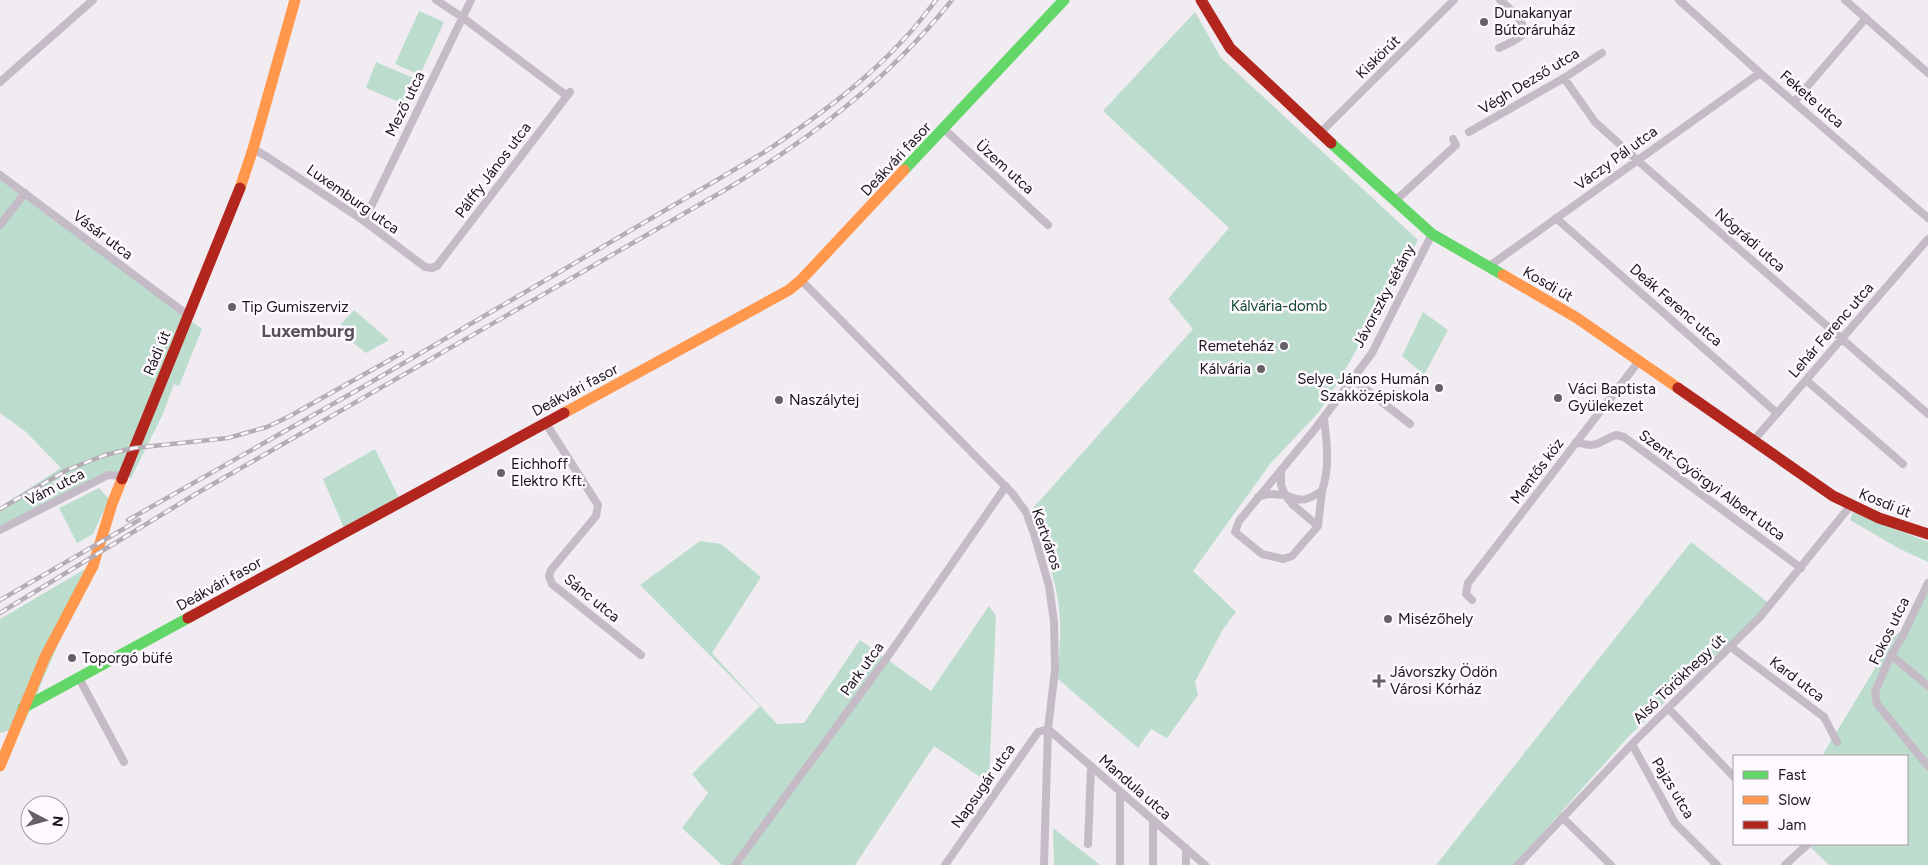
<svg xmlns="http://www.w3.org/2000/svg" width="1928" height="865" viewBox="0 0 1928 865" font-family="Figtree,sans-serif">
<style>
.green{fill:#bcddcd}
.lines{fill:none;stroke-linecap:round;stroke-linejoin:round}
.street{stroke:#c5bbc7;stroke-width:8}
.fast{stroke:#63d668;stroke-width:11}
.slow{stroke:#ff974d;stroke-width:11}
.jam{stroke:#b3261e;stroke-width:11}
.rail-casing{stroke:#b4adb6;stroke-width:4.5}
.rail{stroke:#fef9ff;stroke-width:2.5;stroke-dasharray:8;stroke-linecap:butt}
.poi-dot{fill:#656166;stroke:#fef9ff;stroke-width:2}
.labels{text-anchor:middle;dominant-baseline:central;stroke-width:5;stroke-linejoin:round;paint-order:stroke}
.poi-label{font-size:15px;fill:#19161a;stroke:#fef9ff;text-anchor:start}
.street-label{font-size:15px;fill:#19161a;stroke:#fef9ff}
.park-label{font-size:15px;fill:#114831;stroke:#fef9ff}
.quarter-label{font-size:18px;font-weight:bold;fill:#58515a;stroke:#fef9ff}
</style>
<rect width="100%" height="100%" fill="#f1ecf2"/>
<path class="green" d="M 419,11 L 444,22 L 420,75 L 395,64 Z
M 1195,12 L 1221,58 L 1418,240 L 1344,372 L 1319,412 L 1270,464 L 1193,571 L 1236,612 L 1223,629 L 1195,682 L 1198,695 L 1167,738 L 1151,729 L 1138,748 L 1058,679 C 1058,660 1061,641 1060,621 C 1059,583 1044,549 1027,515 L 1193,329 L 1168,299 L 1229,228 L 1103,111 Z
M 376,62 L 418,80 L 406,105 L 366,88 Z
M 0,180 L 202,329 L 179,386 L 174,384 L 162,416 L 131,478 L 110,473 L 0,530 L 0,507 L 61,468 L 26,432 L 0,413 Z
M 354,310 L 389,340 L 366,353 L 339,332 L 341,324 Z
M 1423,312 L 1448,330 L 1424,375 L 1402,356 Z
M 375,449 L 399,498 L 344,528 L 323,479 Z
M 99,488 L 109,499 L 93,534 L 77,543 L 59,508 Z
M 1853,512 L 1928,542 L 1928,562 L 1898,548 L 1850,520 Z
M 700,541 L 721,544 L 761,577 L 712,653 L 777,724 L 804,723 L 860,640 L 931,691 L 989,606 L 996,616 L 989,783 L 934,746 L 855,865 L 722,865 L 682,828 L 708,793 L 692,774 L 760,706 L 640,585 Z
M 1691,542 L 1770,604 L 1629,736 L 1514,865 L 1436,865 Z
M 92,565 L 23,726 L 0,733 L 0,619 Z
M 1928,579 L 1928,865 L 1829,865 L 1807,844 L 1907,844 L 1907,756 L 1822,756 L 1871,675 L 1890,640 L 1902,630 Z
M 1053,828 L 1100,865 L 1054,865 Z"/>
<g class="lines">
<path class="street" d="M 436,0 L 462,17 L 567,96
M 1679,0 L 1760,73 L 1928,218
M 1845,0 L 1928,73
M 1499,48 C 1506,45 1515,41 1521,36 C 1532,26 1507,6 1500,0
M 1564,78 L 1595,122 L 1637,160 L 1928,414
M 0,82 L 93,0
M 1794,102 L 1866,18
M 944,129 L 1048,225
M 1469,132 L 1564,78 L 1602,53
M 1320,133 L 1454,0
M 253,149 L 266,156 L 364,221 L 425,267 L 432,268 L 437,266 L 570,92
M 0,175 L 189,316
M 1395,201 L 1456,145 L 1453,139
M 1556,218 L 1777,413
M 364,221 L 471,0
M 0,225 L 25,193
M 1488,267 L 1760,73
M 801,280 L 1012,493 L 1026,512 L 1034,534 L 1049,586 L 1054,622 L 1055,670 L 1048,729 L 1044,865
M 1353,379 L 1410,424
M 1806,380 L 1903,464
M 545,422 L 598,505 L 596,516 L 551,570 L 549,576 L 552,584 L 641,655
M 1754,440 L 1928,239
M 1576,442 C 1598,449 1597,442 1616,435 L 1624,437 L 1801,568
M 1281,470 L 1281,485 L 1285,495 C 1303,503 1307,500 1322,491 C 1330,467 1327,444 1324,419
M 1322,491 L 1318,526 L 1292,556 L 1283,559 L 1262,554 L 1235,532 L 1239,521 L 1315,429 L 1372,353 L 1432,234
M 1258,497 L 1268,494 L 1285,495 L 1293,505 L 1318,526
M 0,530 L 108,475 L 123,476
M 1928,583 L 1901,639 L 1891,655 L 1875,692 L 1877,704 L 1928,766
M 1472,600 L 1466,594 L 1468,583 L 1639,361
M 1731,647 L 1824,717 L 1837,742
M 1891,655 L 1928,686
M 79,678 L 124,762
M 1668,708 L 1734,777
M 1048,729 L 1205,865
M 1632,744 L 1675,823 L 1717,865
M 1562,817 L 1611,865
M 1153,820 L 1153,865
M 1088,844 L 1091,766
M 1186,848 L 1186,865
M 735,865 L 886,659 L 1006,486
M 945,865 L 1038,732 L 1048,729
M 1120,865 L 1120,792
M 1518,865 L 1632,744 L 1760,617 L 1851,505
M 1785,865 L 1808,844"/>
<path class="fast" d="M 1331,143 L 1432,234 L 1503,275
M 904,170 L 1064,0
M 23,708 L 188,618"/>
<path class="slow" d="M 240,188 L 253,149 L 295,0
M 1503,275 L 1577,318 L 1678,388
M 564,413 L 789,290 L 801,280 L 904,170
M 0,766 L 45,657 L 93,566 L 112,504 L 122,479"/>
<path class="jam" d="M 1201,0 L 1230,48 L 1331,143
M 1678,388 L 1833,496 L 1879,518 L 1928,534
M 122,479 L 240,188
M 188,618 L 564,413"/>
<defs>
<path id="rail" d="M 0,509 L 67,470 L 105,455 L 134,448 L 228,438 L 267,427 L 290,416 L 402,353
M 128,520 L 361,388 L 763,153 C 813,120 864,83 904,39 C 916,27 926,13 936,0
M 0,600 L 139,520
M 0,613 L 194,495 L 725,190 C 813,137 887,81 952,0"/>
</defs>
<use href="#rail" class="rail-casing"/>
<use href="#rail" class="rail"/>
</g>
<g class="poi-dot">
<circle cx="1484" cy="22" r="5"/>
<circle cx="232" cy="307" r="5"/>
<circle cx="1284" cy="346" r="5"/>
<circle cx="1261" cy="369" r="5"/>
<circle cx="1439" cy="388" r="5"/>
<circle cx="1558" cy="398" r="5"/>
<circle cx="779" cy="400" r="5"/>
<circle cx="501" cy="473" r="5"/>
<circle cx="1388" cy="619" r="5"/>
<circle cx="72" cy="658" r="5"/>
<path d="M1376.5 673.5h5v5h5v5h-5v5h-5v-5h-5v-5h5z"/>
</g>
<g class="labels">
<g class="poi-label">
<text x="1494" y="13">Dunakanyar<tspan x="1494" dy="17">Bútoráruház</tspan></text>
<text x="242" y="307">Tip Gumiszerviz</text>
<text x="1274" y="346" text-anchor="end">Remeteház</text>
<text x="1251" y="369" text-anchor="end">Kálvária</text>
<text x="1429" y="379" text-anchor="end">Selye János Humán<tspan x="1429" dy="17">Szakközépiskola</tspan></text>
<text x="1568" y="389">Váci Baptista<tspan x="1568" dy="17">Gyülekezet</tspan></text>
<text x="789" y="400">Naszálytej</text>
<text x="511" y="464">Eichhoff<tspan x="511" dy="17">Elektro Kft.</tspan></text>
<text x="1398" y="619">Misézőhely</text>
<text x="82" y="658">Toporgó büfé</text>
<text x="1390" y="672">Jávorszky Ödön<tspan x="1390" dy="17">Városi Kórház</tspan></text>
</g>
<g class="street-label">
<text transform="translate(1378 57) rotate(-44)">Kiskörút</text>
<text transform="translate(1529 81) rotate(-31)">Végh Dezső utca</text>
<text transform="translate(1812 99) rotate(41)">Fekete utca</text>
<text transform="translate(405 104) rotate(-64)">Mező utca</text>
<text transform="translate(1616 158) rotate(-36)">Váczy Pál utca</text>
<text transform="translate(896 159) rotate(-47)">Deákvári fasor</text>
<text transform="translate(1005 167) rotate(42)">Üzem utca</text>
<text transform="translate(493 170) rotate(-53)">Pálffy János utca</text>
<text transform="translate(353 199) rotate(35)">Luxemburg utca</text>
<text transform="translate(103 235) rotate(37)">Vásár utca</text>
<text transform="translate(1750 240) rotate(41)">Nógrádi utca</text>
<text transform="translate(1548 284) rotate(30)">Kosdi út</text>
<text transform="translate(1384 296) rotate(-62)">Jávorszky sétány</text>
<text transform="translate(1676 305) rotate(41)">Deák Ferenc utca</text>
<text transform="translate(1831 330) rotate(-49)">Lehár Ferenc utca</text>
<text transform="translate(157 353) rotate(-67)">Rádi út</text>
<text transform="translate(575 390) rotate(-28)">Deákvári fasor</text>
<text transform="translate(1537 471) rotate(-53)">Mentős köz</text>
<text transform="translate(1712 485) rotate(36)">Szent-Györgyi Albert utca</text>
<text transform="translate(55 487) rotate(-27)">Vám utca</text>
<text transform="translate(1885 503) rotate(22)">Kosdi út</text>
<text transform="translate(1047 539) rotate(71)">Kertváros</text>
<text transform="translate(219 584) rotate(-29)">Deákvári fasor</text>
<text transform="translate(592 598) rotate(39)">Sánc utca</text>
<text transform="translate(1889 631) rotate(-64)">Fokos utca</text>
<text transform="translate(862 669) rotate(-54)">Park utca</text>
<text transform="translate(1679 679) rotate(-44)">Alsó Törökhegy út</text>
<text transform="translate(1797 679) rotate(37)">Kard utca</text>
<text transform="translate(983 786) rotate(-55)">Napsugár utca</text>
<text transform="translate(1135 787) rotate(41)">Mandula utca</text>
<text transform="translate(1673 788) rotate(59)">Pajzs utca</text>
</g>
<g class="park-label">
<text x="1279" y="306">Kálvária-domb</text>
</g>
<g class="quarter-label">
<text x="308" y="331">Luxemburg</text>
</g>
</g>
<rect x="1733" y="755" width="175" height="90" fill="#fef9ff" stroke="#a29ea3"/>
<rect x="1743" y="771" width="25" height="8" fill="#63d668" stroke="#a29ea3"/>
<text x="1778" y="780" font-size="15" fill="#19161a">Fast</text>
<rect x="1743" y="796" width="25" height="8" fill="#ff974d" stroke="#a29ea3"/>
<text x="1778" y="805" font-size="15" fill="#19161a">Slow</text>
<rect x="1743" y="821" width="25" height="8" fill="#b3261e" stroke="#a29ea3"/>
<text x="1778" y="830" font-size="15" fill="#19161a">Jam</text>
<g transform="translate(45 820) rotate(96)"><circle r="24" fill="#fef9ff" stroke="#a29ea3"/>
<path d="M0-4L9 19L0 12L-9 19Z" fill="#656166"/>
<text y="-8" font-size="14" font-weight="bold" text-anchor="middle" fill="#19161a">N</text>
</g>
</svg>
